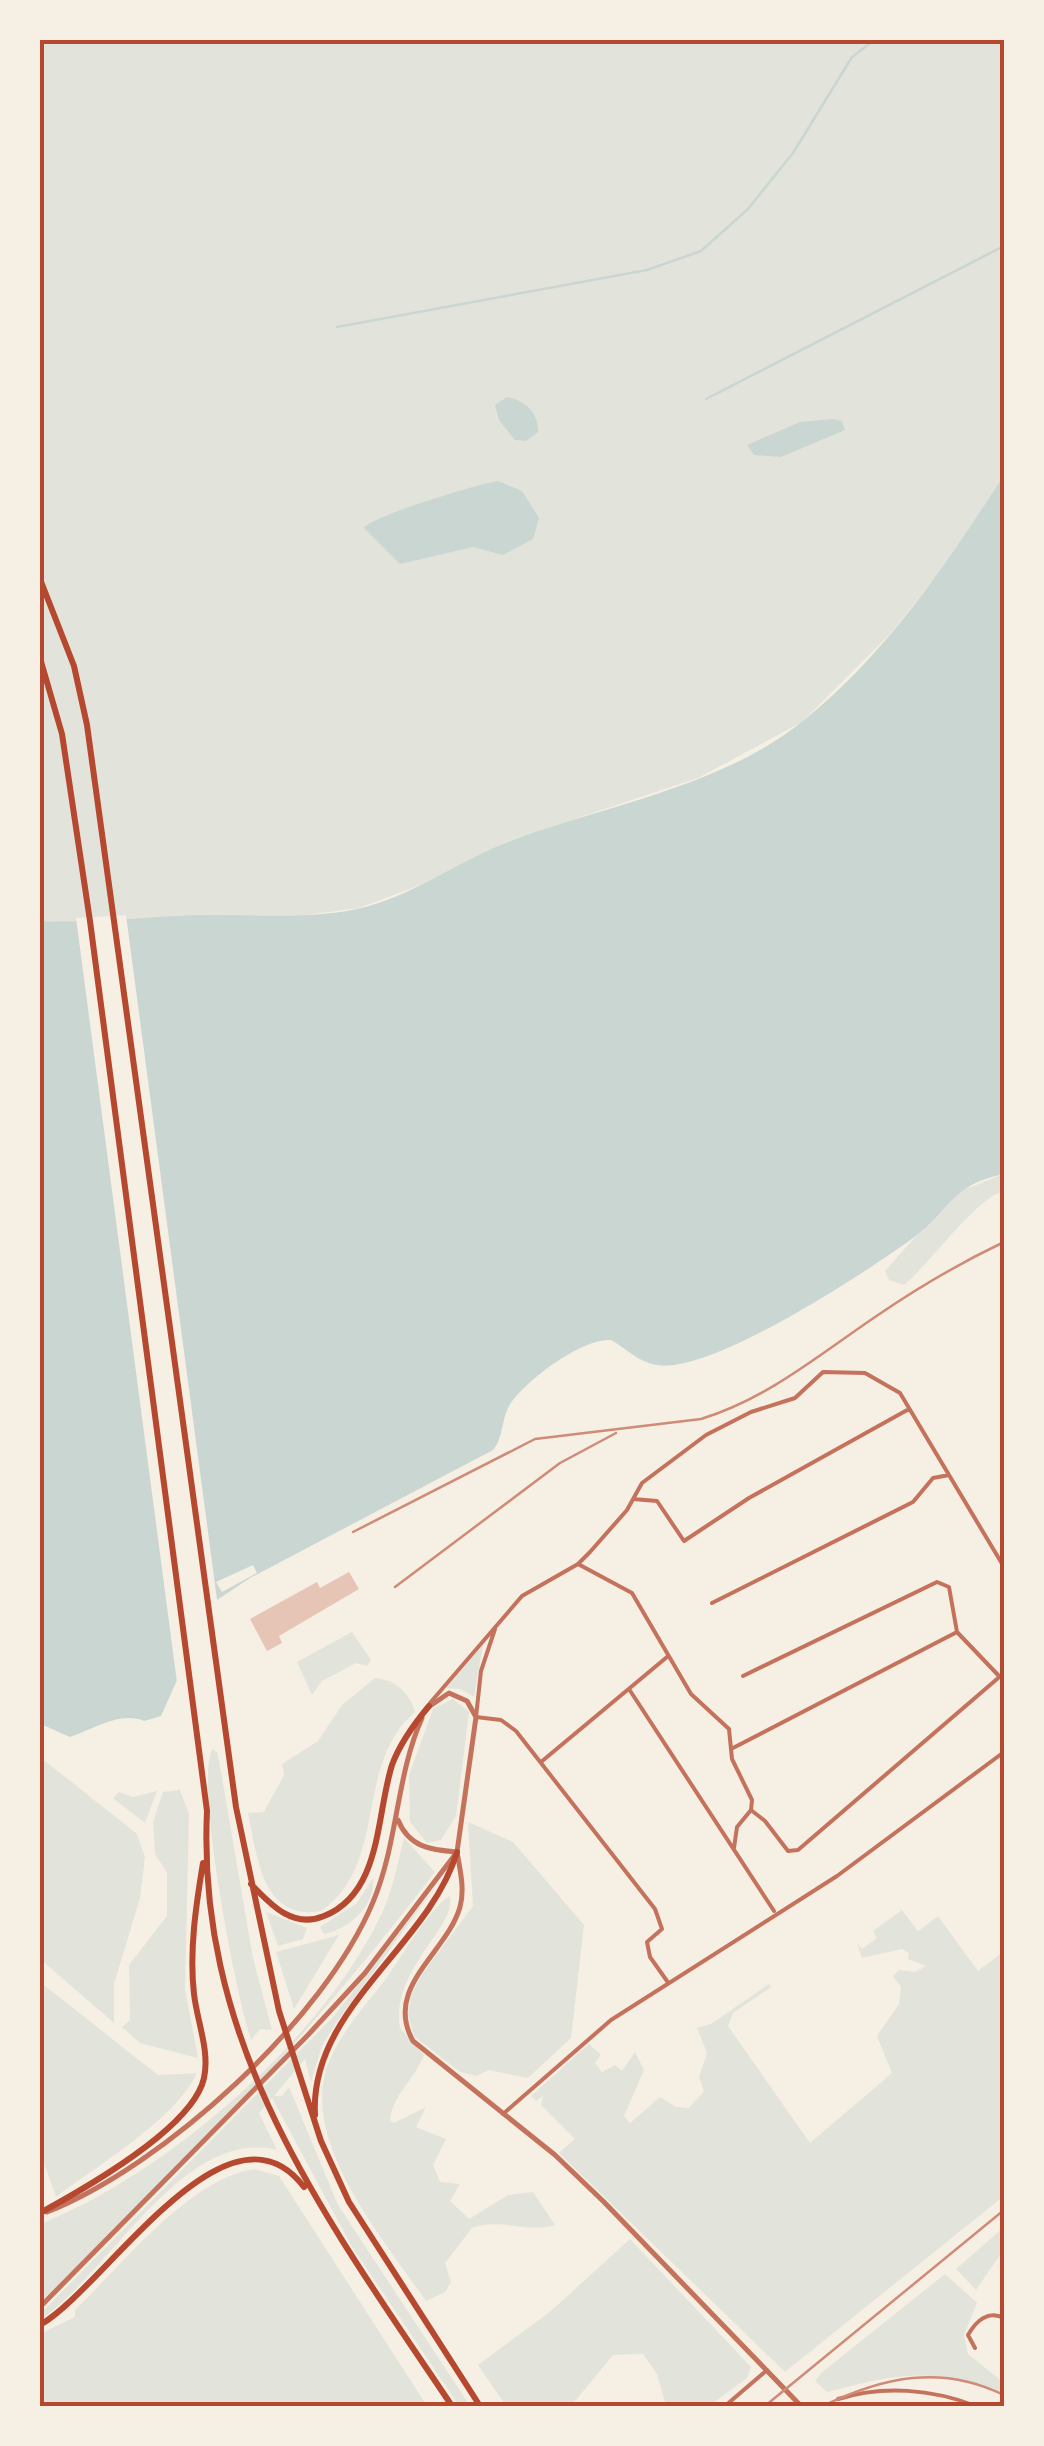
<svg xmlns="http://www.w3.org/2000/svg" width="1044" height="2446" viewBox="0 0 1044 2446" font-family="Rubik,sans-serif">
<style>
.green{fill:#e2e4dc}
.water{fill:#c9d6d2}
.pier{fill:#f6efe4}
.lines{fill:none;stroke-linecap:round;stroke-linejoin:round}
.stream{stroke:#c9d6d2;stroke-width:2.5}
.building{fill:#e6c5b7}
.minor{stroke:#c5725c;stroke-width:4}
.tertiary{stroke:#c5725c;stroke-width:5}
.secondary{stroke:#b5482f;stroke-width:6}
.rail{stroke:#cf8b77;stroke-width:2.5}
.neatline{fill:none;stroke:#b5482f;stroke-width:4}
</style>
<rect width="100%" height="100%" fill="#f6efe4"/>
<path class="green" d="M 40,40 L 1004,40 L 1004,475 L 954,555 L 890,634 L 802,722 L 698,778 L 506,842 L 423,884 L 359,908 L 283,918 L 215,915 L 90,923 L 40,921 Z
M 1004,1174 L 1004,1192 C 980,1193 929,1265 904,1285 L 889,1280 L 885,1271 L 953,1194 Z
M 352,1632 L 371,1660 L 367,1666 L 356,1663 L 322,1681 L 312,1695 L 297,1662 Z
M 483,1645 L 474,1697 L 460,1689 L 446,1688 Z
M 375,1678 C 396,1680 409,1692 415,1712 C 353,1765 389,1865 321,1911 C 261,1922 257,1854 248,1813 L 264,1812 L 284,1775 L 282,1764 L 318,1741 L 342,1705 Z
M 453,1699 L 469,1712 L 456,1816 L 441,1840 L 427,1843 L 410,1822 L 409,1775 L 433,1709 Z
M 212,1749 L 217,1752 L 220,1766 L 253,1958 L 272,2030 L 260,2029 L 251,2040 C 236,1993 195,1788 212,1749 Z
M 40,1757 L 137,1834 L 145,1857 L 140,1898 L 114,1984 L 114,2023 L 40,1959 Z
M 180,1790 L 189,1814 L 185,1989 L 198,2058 L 140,2043 L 122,2027 L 130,2020 L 129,1965 L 167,1916 L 167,1873 L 155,1854 L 153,1822 L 163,1792 Z
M 157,1791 L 145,1823 L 113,1798 L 119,1792 L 133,1797 Z
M 468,1822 L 513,1842 L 584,1925 L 571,2038 L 528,2078 L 489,2070 L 476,2076 L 460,2072 L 414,2036 L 408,2014 L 411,1995 L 423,1973 L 473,1906 Z
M 404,1838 L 435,1872 C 317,2026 184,2171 40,2302 L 40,2224 C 168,2173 324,2038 383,1911 C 393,1888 398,1862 404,1838 Z
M 373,1878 C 376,1905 350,1929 324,1934 L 320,1927 L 357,1903 Z
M 440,1881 L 336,2023 L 322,2046 L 311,2082 L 305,2059 L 274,2096 L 282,2096 L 289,2087 L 338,2205 L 470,2406 L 459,2406 L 351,2245 L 272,2098 L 259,2113 L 277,2150 C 183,2127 110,2273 40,2320 L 40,2314 L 333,2017 Z
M 450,1896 C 457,1928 390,1969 400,2028 L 424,2055 C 415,2079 393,2094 390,2120 L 394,2123 L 426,2107 L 416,2127 L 446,2139 L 433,2165 L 440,2182 L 460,2184 L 450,2201 L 469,2219 L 508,2195 L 533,2192 L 555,2225 C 527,2234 499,2217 472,2228 L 445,2263 L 451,2282 L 445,2292 L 426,2301 C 384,2240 297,2139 329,2062 C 341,2032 365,2006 385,1980 C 400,1959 431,1906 450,1896 Z
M 902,1910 L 918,1931 L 938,1916 L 978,1971 L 1004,1951 L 1004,2196 L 785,2372 L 559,2153 L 575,2139 L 541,2105 L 543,2096 L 536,2101 L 531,2096 L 589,2044 L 601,2055 L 595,2063 L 602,2072 L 615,2065 L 622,2071 L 635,2052 L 644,2070 L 624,2116 L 630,2123 L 660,2097 L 676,2107 L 689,2108 L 704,2091 L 699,2077 L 707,2053 L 697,2028 L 711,2024 L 769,1984 L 771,1987 L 733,2013 L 728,2026 L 810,2143 L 892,2073 L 877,2036 L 899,2004 L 901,1987 L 893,1976 L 899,1970 L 915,1972 L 926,1966 L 908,1959 L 909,1953 L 902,1949 L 862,1958 L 857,1943 L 862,1949 L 877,1938 L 873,1931 Z
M 266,1912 L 307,1928 L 303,1939 L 278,1946 Z
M 339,1935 L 294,2009 L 276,1952 Z
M 40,1982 L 158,2075 L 197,2073 C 175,2120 98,2165 56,2197 L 40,2152 Z
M 254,2169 L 279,2176 L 427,2406 L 40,2406 L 40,2334 L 75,2317 L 75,2310 C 122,2265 189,2179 254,2169 Z
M 1004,2227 L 1004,2249 L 976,2290 L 956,2269 Z
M 630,2239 L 751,2367 L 747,2378 L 709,2406 L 666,2406 L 657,2374 L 643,2354 L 613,2355 L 571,2406 L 506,2406 L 478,2365 L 551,2311 Z
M 945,2274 L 977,2303 L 964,2335 L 968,2354 L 1004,2383 L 1004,2392 C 932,2367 899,2373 827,2392 L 815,2381 L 821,2373 Z"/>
<path class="water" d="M 507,397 C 525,400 539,413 538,432 L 526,441 L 515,440 L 499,420 L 495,405 Z
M 834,419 L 842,421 L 845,430 L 781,457 L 754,455 L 747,445 L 800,422 Z
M 1004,475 L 1004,1174 C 950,1185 952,1209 913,1238 C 868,1271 710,1375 657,1365 C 638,1362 627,1349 611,1340 C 582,1338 524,1381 509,1406 C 501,1420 504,1437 493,1450 L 250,1578 L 217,1600 L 207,1613 L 161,1716 L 144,1721 C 120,1711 94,1729 70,1737 L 43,1725 L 40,921 C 99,924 156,915 214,915 C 263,915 309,919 357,909 C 412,897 458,861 510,841 C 606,805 721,787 803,721 C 886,654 947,564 1004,475 Z
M 498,481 L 522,491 L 539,518 L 533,539 L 503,555 L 473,547 L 400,564 L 364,528 C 372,516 478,484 498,481 Z"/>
<path class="pier" d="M 126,915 L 218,1607 L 178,1690 L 76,918 Z
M 253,1565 L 257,1573 L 222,1592 L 216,1582 Z"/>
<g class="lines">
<path class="stream" d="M 337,327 L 647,270 L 701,251 L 748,209 L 793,153 L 852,57 L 874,40
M 706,399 L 1004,246"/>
</g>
<path class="building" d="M 349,1572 L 359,1589 L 279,1636 L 282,1643 L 267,1651 L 250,1619 L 317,1582 L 320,1588 Z"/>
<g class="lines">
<path class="minor" d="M 633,1499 L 657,1501 L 684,1541 L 749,1498 L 909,1409
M 578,1564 L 632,1593 L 691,1694 L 729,1729 L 732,1759 L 752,1800 L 751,1810
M 712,1603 L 913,1502 L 933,1478 L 949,1475
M 495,1629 L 481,1671 L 476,1717 L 501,1720 L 516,1731 L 655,1909 L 662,1929 L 647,1942 L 650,1957 L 667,1981
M 743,1676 L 937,1582 L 949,1587 L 957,1632
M 629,1689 L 774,1911
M 430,1703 L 522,1596 L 578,1564 L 590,1552 L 627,1510 L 642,1483 L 706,1435 L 751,1412 L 795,1398 L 823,1372 L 865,1373 L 900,1393 L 1004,1567
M 733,1748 L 957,1632 L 999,1676
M 541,1762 L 667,1657
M 734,1848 L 737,1827 L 751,1810 L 765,1821 L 788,1851 L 798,1850 L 1004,1673
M 503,2114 L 611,2020 L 837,1876 L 1004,1752
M 975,2348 L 968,2335 C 976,2321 988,2310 1004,2318
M 838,2399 C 883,2385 932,2389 976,2406
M 725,2406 L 767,2370"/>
<path class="tertiary" d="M 398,1820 C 409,1847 430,1850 457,1852 C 460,1870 465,1889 460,1907 C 447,1953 383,1987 413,2041 L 555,2155 L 604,2202 L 801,2406
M 47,2212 C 165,2165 324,2020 373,1902 C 398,1843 396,1776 422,1718
M 40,2307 L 308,2035 L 365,1973 L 457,1852 L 476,1717 L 467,1701 L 449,1693 L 427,1708"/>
<path class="secondary" d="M 40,579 L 74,666 L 87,725 L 236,1807 L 279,2011 L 321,2141 L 349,2202 L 480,2406
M 40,658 L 62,734 L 90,921 L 207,1811 C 196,2047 327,2220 452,2406
M 251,1884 C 271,1905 293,1929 324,1916 C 382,1893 376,1815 392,1765 C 400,1743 414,1724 429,1706
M 315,2115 C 309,2009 429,1946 457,1852
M 40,2213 C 84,2189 193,2128 204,2078 C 210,2051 197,2021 194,1994 C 189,1951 196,1905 203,1863
M 40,2325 C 106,2287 228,2087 304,2187"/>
<path class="rail" d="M 353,1532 L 535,1439 L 701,1419 C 769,1398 820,1354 878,1315 C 919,1287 960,1263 1004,1242
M 395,1587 L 560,1463 L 616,1433
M 765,2406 L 1004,2210
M 823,2406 C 883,2377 941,2364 1004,2395"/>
</g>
<rect width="1044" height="2446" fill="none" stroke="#f6efe4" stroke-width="85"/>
<rect x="42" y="42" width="960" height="2362" class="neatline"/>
</svg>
